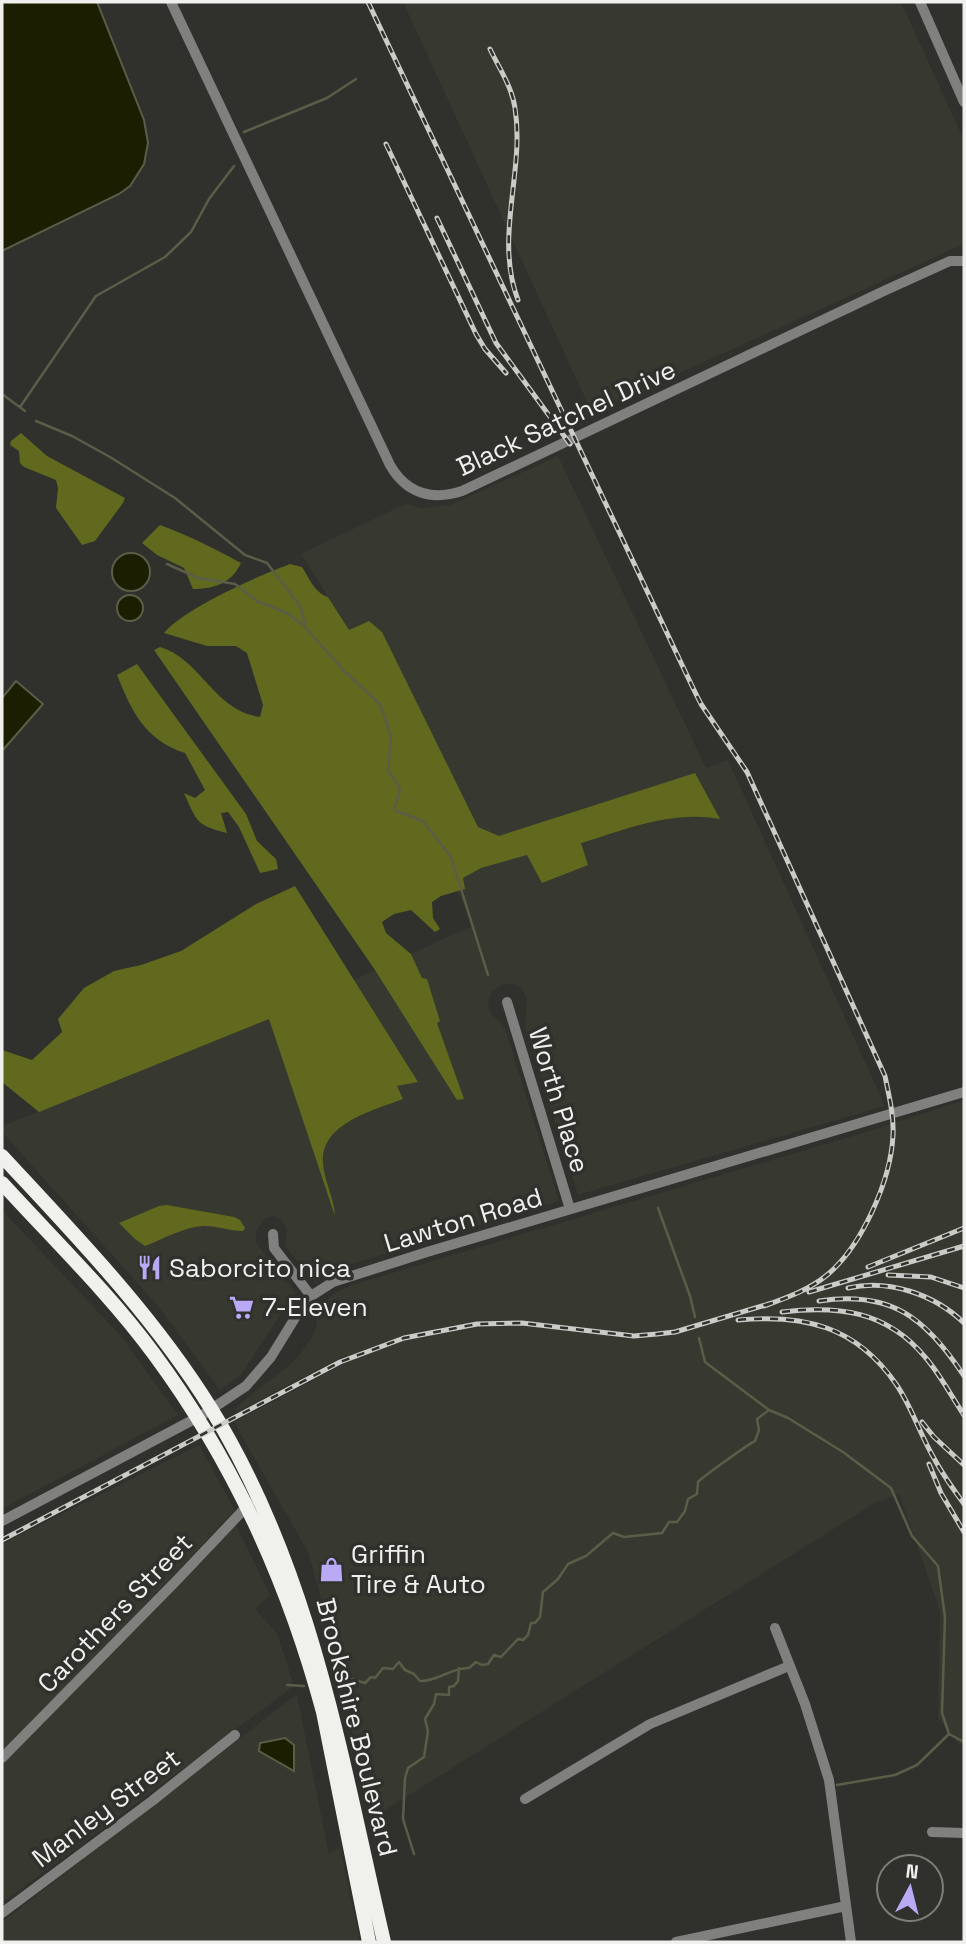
<svg xmlns="http://www.w3.org/2000/svg" width="966" height="1944" viewBox="0 0 966 1944" font-family="'Space Grotesk',sans-serif">
<style>
.built{fill:#37382f}
.forest{fill:#61691e}
.water{fill:#1c1e01;stroke:#5c5d48;stroke-width:2}
.lines{fill:none;stroke-linecap:round;stroke-linejoin:round}
.stream{stroke:#5c5d48;stroke-width:2.5}
.minor{stroke:#80807f;stroke-width:10}
.highway{stroke:#f0f1ed;stroke-width:14}
.rail-casing{stroke:#cbcbc8;stroke-width:5}
.rail{stroke:#30302d;stroke-width:2.5;stroke-dasharray:8;stroke-linecap:butt}
.labels{text-anchor:middle;dominant-baseline:central;stroke-width:7;stroke-linejoin:round;paint-order:stroke}
.street-label{font-size:26px;fill:#f0f0ee;stroke:#30302d}
.poi-label{font-size:26px;fill:#f0f0ee;stroke:#30302d;text-anchor:start}
</style>
<rect width="100%" height="100%" fill="#30302d"/>
<path class="built" d="M 403,2 L 901,2 L 964,140 L 964,244 L 592,413 Z
M 558,456 L 706,768 L 728,760 L 885,1106 L 578,1195 L 525,1027 L 527,997 L 520,987 L 515,984 L 501,985 L 491,993 L 488,1005 L 490,1013 L 503,1025 L 506,1032 L 559,1201 L 352,1264 L 332,1272 L 315,1283 L 285,1246 L 287,1229 L 281,1219 L 275,1216 L 265,1218 L 256,1232 L 256,1243 L 299,1297 L 292,1297 L 241,1375 L 220,1390 L 159,1307 L 2,1132 L 2,1126 L 269,1019 L 474,925 L 444,865 L 369,622 L 349,630 L 301,554 L 405,504 L 422,508 L 450,505 Z
M 964,1100 L 964,1744 L 958,1744 L 938,1718 L 940,1611 L 899,1494 L 875,1503 L 371,1819 L 325,1612 L 308,1552 L 234,1422 L 351,1360 L 346,1355 L 235,1413 L 237,1406 L 292,1363 L 304,1349 L 313,1336 L 317,1324 L 317,1308 L 335,1293 L 352,1285 L 866,1132 Z
M 2,1210 L 121,1336 L 178,1415 L 2,1509 Z
M 199,1445 L 235,1510 L 67,1687 L 2,1751 L 2,1544 Z
M 236,1525 L 270,1595 L 255,1609 L 277,1633 L 294,1686 L 2,1903 L 2,1763 Z
M 297,1694 L 329,1854 L 340,1847 L 360,1942 L 4,1942 L 2,1938 L 2,1922 Z"/>
<path class="forest" d="M 21,433 L 47,456 L 125,498 L 123,503 L 95,541 L 82,545 L 56,508 L 58,488 L 56,480 L 24,467 L 20,463 L 19,451 L 10,445 L 11,441 Z
M 160,525 C 188,535 215,549 241,563 C 232,583 214,589 193,589 L 184,568 L 157,555 L 142,543 Z
M 290,564 L 302,567 C 309,578 315,593 328,597 L 349,630 L 369,621 L 382,632 L 478,827 L 499,836 L 695,773 L 720,819 C 672,810 627,829 581,843 L 588,865 L 542,883 L 527,855 L 481,868 L 463,878 L 465,889 L 441,896 L 432,902 L 433,918 L 440,929 L 435,932 L 411,910 L 394,914 L 382,922 L 386,933 L 411,954 L 422,978 L 427,979 L 440,1021 L 437,1023 L 464,1099 L 457,1100 L 375,970 L 154,650 L 160,647 C 200,658 214,711 260,717 L 263,705 L 247,653 L 236,646 L 207,646 L 164,633 C 185,608 258,576 290,564 Z
M 137,664 L 246,814 L 257,841 L 276,859 L 278,869 L 260,873 L 239,827 L 228,812 L 221,813 L 227,833 C 195,825 197,821 184,793 L 195,798 L 205,790 L 185,753 C 145,740 132,712 117,675 Z
M 295,886 L 418,1082 L 397,1086 L 403,1099 C 375,1110 320,1123 323,1163 C 324,1181 334,1197 335,1216 L 269,1019 L 39,1112 L 2,1082 L 2,1050 L 32,1060 L 62,1032 L 58,1019 L 84,988 L 114,971 L 141,965 L 181,951 L 256,904 Z
M 167,1205 L 234,1217 L 240,1220 L 245,1228 L 243,1231 C 230,1231 217,1226 204,1226 C 183,1227 164,1239 145,1246 L 135,1239 L 119,1223 L 159,1206 Z"/>
<path class="water" d="M 2,2 L 97,2 L 144,120 L 148,143 L 144,164 L 130,186 L 119,194 L 2,251 Z
M112 572a19 19 0 1 1 38 0a19 19 0 1 1-38 0Z
M117 608a13 13 0 1 1 26 0a13 13 0 1 1-26 0Z
M 16,681 L 43,704 L 2,751 L 2,698 Z
M 285,1738 L 294,1745 L 294,1771 L 259,1751 L 260,1743 Z"/>
<g class="lines">
<path class="stream" d="M 244,132 L 327,98 L 356,79
M 2,394 L 25,411
M 20,407 L 96,296 L 165,257 L 191,232 L 209,199 L 234,166
M 36,421 L 72,436 L 110,457 L 175,498 L 245,555 L 267,563 L 298,603 L 302,612 L 305,627
M 167,564 L 198,578 L 235,584 L 257,601 L 289,614 L 304,626 L 345,672 L 380,704 L 391,736 L 388,771 C 400,787 404,785 394,808 L 396,811 L 423,821 L 451,857 L 488,975
M 658,1208 L 690,1296 L 695,1317
M 699,1338 L 705,1362 L 769,1410 L 788,1418 L 843,1452 L 891,1488 L 912,1536 L 938,1566 L 945,1617 L 942,1713 L 949,1734 L 964,1742
M 340,1680 L 351,1679 L 365,1683 L 371,1677 L 375,1678 L 383,1668 L 393,1669 L 399,1662 L 405,1670 L 414,1674 L 420,1681 C 437,1682 452,1667 469,1668 L 476,1662 L 482,1665 L 488,1664 L 494,1655 L 501,1657 L 518,1639 L 523,1640 L 528,1635 L 531,1623 L 535,1623 L 540,1617 L 543,1592 L 558,1579 L 568,1564 L 586,1556 L 613,1533 L 624,1537 L 662,1533 L 669,1522 L 677,1522 L 685,1511 L 688,1499 L 697,1494 C 697,1492 698,1484 698,1482 C 701,1478 750,1443 755,1441 L 759,1430 L 757,1419 L 769,1410
M 287,1685 L 304,1686
M 837,1785 L 895,1775 L 917,1765 L 949,1734
M 414,1854 L 403,1819 L 405,1778 L 408,1768 L 424,1757 L 428,1731 L 425,1719 L 434,1704 L 436,1694 L 449,1695 L 449,1687 L 454,1686 L 458,1681 L 459,1668"/>
<path class="minor" d="M 171,2 L 390,465 C 406,493 431,501 462,491 L 886,290 L 950,261 L 964,261
M 920,2 L 964,102
M 507,1002 L 570,1209
M 273,1234 L 274,1248 L 311,1296
M 2,1521 L 204,1414 L 246,1386 L 271,1357 L 303,1305 L 311,1296 L 333,1282 L 427,1252 L 964,1092
M 775,1628 L 805,1704 L 829,1780 L 851,1942
M 2,1758 L 178,1579 L 250,1503
M 525,1799 L 650,1724 L 789,1666
M 932,1832 L 964,1833
M 2,1913 L 152,1801 L 235,1735
M 676,1942 L 846,1906"/>
<path class="highway" d="M 2,1156 C 76,1236 152,1314 210,1407 C 312,1571 341,1758 384,1942
M 2,1183 C 53,1239 109,1293 154,1354 C 234,1462 288,1582 323,1712 L 369,1942"/>
<defs>
<path id="rail" d="M 368,2 L 693,688 L 701,704 L 747,772 L 885,1076 C 889,1096 894,1115 893,1135 C 891,1180 862,1246 827,1275 C 809,1290 786,1298 764,1306
M 490,49 C 499,68 512,87 515,108 C 525,172 494,237 518,300
M 386,144 L 476,334 L 485,349 L 506,373
M 437,218 L 496,343 L 570,444
M 868,1267 L 964,1228
M 888,1275 L 931,1277 L 964,1288
M 848,1288 C 889,1279 934,1294 964,1323
M 809,1292 L 964,1246
M 819,1301 C 891,1290 926,1318 964,1376
M 782,1312 C 838,1305 887,1311 925,1357 C 940,1374 951,1396 964,1415
M 738,1320 C 804,1314 856,1326 896,1384 C 912,1407 920,1435 935,1460 C 943,1475 954,1490 964,1504
M 922,1422 L 934,1437 L 964,1465
M 929,1464 L 941,1493 L 964,1532
M 2,1540 L 340,1362 L 404,1338 L 477,1324 L 522,1323 L 634,1336 L 657,1334 L 675,1332 L 772,1303"/>
</defs>
<use href="#rail" class="rail-casing"/>
<use href="#rail" class="rail"/>
</g>
<defs>
<symbol id="restaurant-bare" viewBox="-9 -9 18 18"><path d="M-5-6h1v4h1v-4h1v4h1v-4h1v5L-1.5 .5V6h-2V.5L-5-1ZM5-6V6H3V1.5H1.5Q1.5-4 5-6Z" fill="#baaaf6" stroke="#30302d" stroke-width="2.5" paint-order="stroke"/></symbol>
<symbol id="supermarket-bare" viewBox="-9 -9 18 18"><path d="M-6-5.5h2.5l.6 2H6L4.5 2H-2.5L-4.4-4H-6ZM-1.5 3.2a1.3 1.3 0 1 0 .1 0ZM3 3.2a1.3 1.3 0 1 0 .1 0Z" fill="#baaaf6" stroke="#30302d" stroke-width="2.5" paint-order="stroke"/></symbol>
<symbol id="shop-bare" viewBox="-9 -9 18 18"><path d="M-5-2.5h2.3a2.7 3.5 0 0 1 5.4 0H5L5.5 6h-11ZM-1.5-2.5h3a1.5 2.3 0 0 0-3 0Z" fill="#baaaf6" stroke="#30302d" stroke-width="2.5" paint-order="stroke"/></symbol>
</defs>
<g fill-rule="evenodd">
<use href="#restaurant-bare" x="132" y="1250" width="35" height="35"/>
<use href="#supermarket-bare" x="224" y="1290" width="35" height="35"/>
<use href="#shop-bare" x="314" y="1552" width="35" height="35"/>
</g>
<g class="labels">
<g class="street-label">
<text transform="translate(566 418) rotate(-25)">Black Satchel Drive</text>
<text transform="translate(559 1100) rotate(73)">Worth Place</text>
<text transform="translate(463 1220) rotate(-17)">Lawton Road</text>
<text transform="translate(115 1613) rotate(-46)">Carothers Street</text>
<text transform="translate(357 1727) rotate(76)">Brookshire Boulevard</text>
<text transform="translate(106 1808) rotate(-37)">Manley Street</text>
</g>
<g class="poi-label">
<text x="169" y="1268">Saborcito nica</text>
<text x="262" y="1307">7-Eleven</text>
<text x="351" y="1554">Griffin<tspan x="351" dy="30">Tire &amp; Auto</tspan></text>
</g>
</g>
<rect width="966" height="1944" fill="none" stroke="#f0f0ee" stroke-width="7"/>
<g transform="translate(910 1888) rotate(7)"><circle r="33" fill="#30302d" stroke="#7d7d7a" stroke-width="2"/>
<path d="M0-5L12 26L0 18L-12 26Z" fill="#baaaf6"/>
<text y="-10" font-size="19" font-weight="bold" text-anchor="middle" fill="#f0f0ee">N</text>
</g>
</svg>
